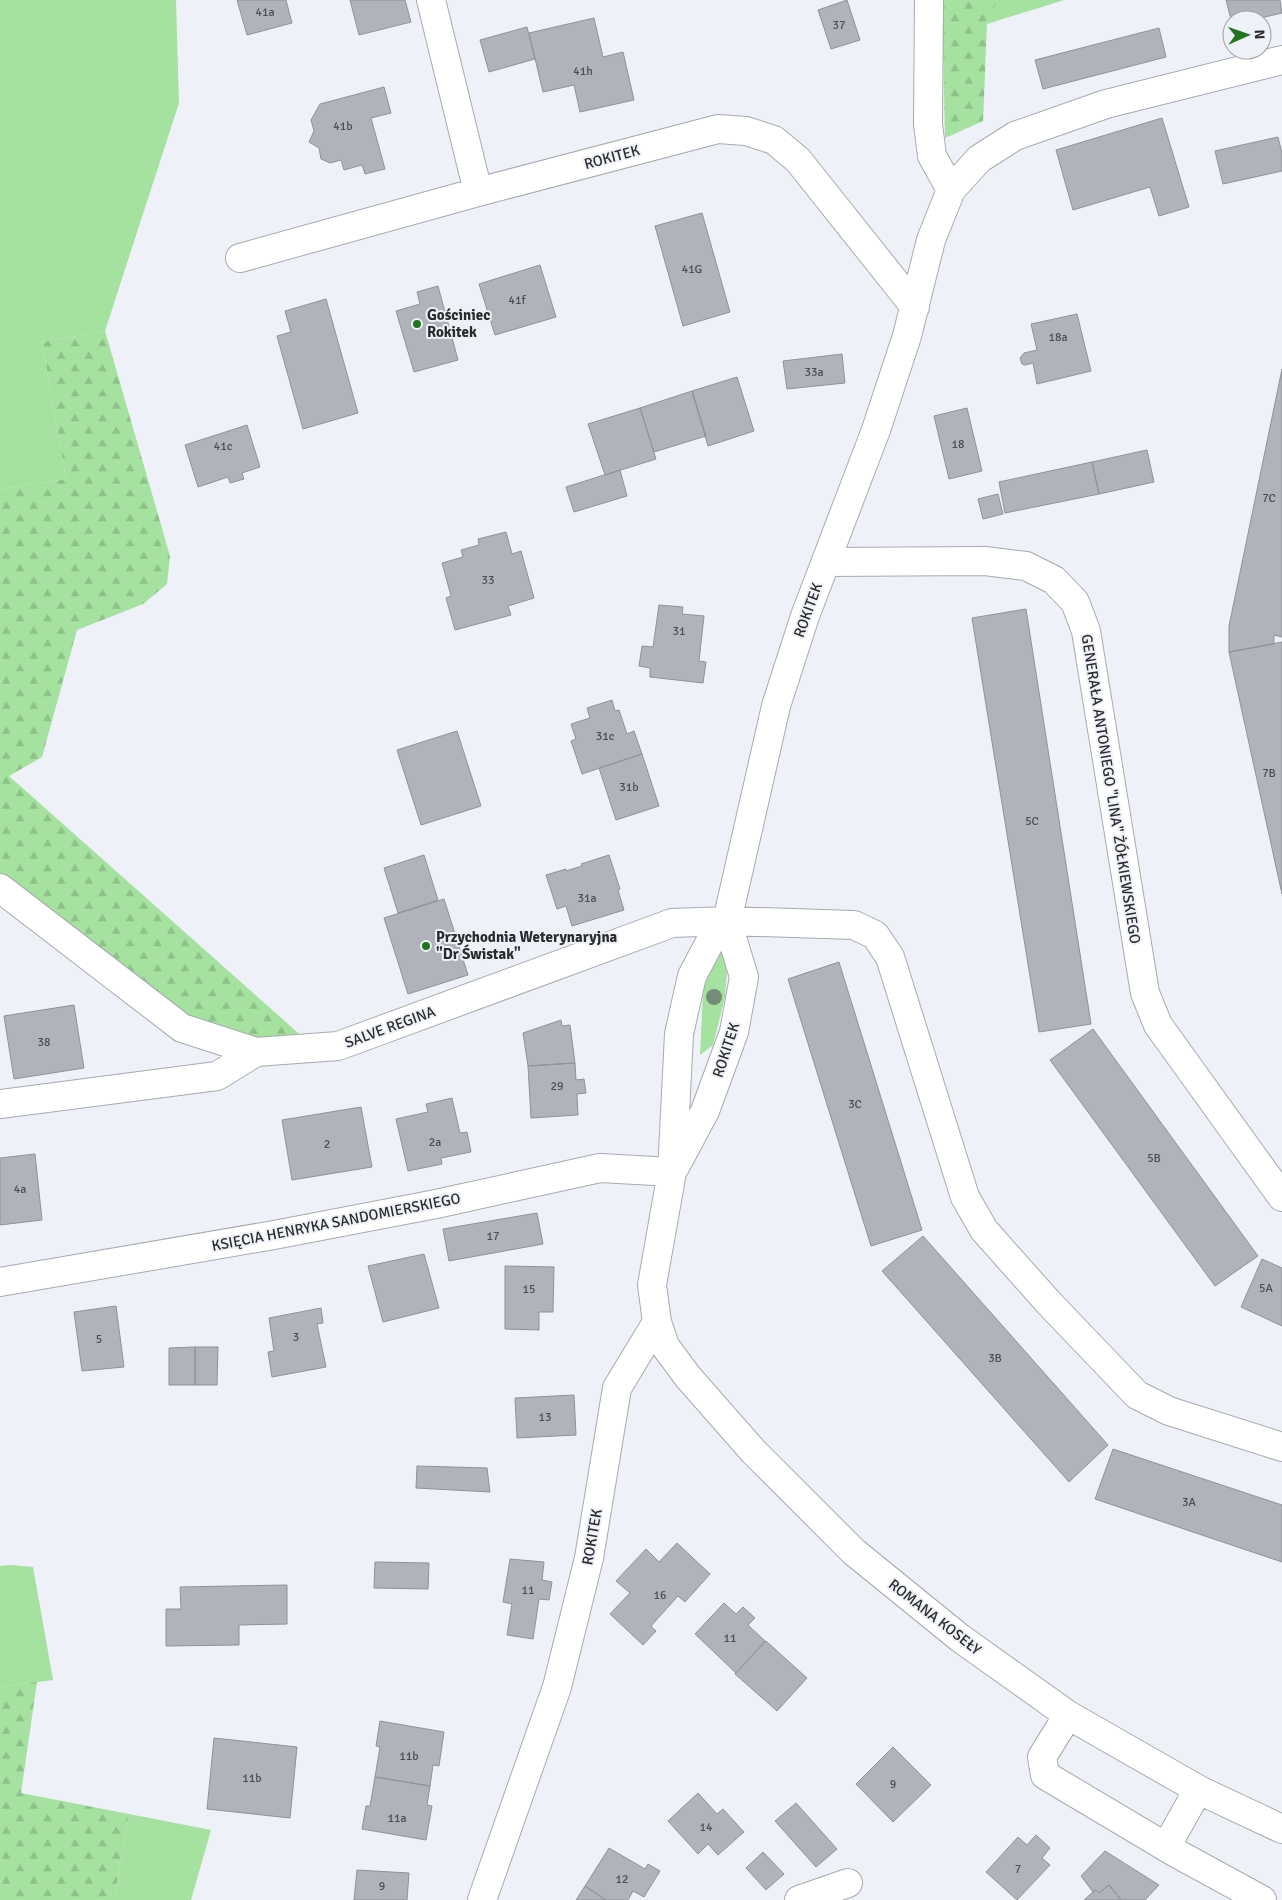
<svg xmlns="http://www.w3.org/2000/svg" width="1282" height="1900" viewBox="0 0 1282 1900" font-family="Signika,sans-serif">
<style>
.green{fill:#a5e19f}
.forest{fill:url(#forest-firs)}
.building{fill:#b0b3b9;stroke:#8f9298}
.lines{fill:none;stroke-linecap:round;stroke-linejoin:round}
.minor-casing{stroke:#a7aab0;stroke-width:30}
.minor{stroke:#fff;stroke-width:28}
.tree{fill:#758d78}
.poi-dot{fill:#21741e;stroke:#eef1f7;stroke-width:2}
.labels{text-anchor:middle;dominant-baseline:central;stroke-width:4;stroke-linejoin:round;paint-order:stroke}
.number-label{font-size:12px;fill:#4c4d51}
.street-label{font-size:15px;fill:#2a2b2e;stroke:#eef1f7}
.poi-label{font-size:15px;font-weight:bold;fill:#2a2b2e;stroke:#eef1f7;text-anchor:start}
</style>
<defs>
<pattern id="forest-firs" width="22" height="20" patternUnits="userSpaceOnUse" patternTransform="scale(1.25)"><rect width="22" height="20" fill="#a5e19f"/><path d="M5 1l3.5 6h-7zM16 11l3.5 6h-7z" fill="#8ec189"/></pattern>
</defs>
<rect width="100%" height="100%" fill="#eef1f7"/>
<path class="green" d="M 0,0 L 176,0 L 179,103 L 105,331 L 42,342 L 66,479 L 0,489 Z
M 997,0 L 1064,0 L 987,24 Z
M 720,939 L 727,971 L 725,997 L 713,1045 L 700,1055 L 703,992 Z
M 11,1565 L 33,1567 L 53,1680 L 0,1687 L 0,1566 Z
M 129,1814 L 211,1830 L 191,1900 L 114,1900 Z"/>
<path class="forest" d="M 942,0 L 997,0 L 987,24 L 983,121 L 945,138 Z
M 105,331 L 170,556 L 167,584 L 143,604 L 77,630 L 42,757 L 9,776 L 306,1040 L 259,1041 L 188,1016 L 0,873 L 0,489 L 66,479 L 42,342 Z
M 37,1682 L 21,1793 L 129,1814 L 114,1900 L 0,1900 L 0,1687 Z"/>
<path class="building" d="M 237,0 L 286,0 L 292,23 L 247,35 Z
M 350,0 L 405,0 L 411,22 L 359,35 Z
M 847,0 L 860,40 L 831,49 L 818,10 Z
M 1226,0 L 1280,0 L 1282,13 L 1252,20 L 1232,20 L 1232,23 Z
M 594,18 L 603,57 L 623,52 L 634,100 L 580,112 L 574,85 L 543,92 L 529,33 Z
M 527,27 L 535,59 L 489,72 L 480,40 Z
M 1159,28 L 1166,57 L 1043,89 L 1035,60 Z
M 384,87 L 391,113 L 371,118 L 385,169 L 365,174 L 362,165 L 344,170 L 341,160 L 330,163 L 321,159 L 319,148 L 309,142 L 314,131 L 311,120 L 320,104 Z
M 1162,118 L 1189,207 L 1159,216 L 1150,187 L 1073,210 L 1056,150 Z
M 1278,137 L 1282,153 L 1282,171 L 1223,184 L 1215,151 Z
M 702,213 L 730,312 L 683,326 L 655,226 Z
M 540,265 L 556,317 L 495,335 L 479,284 Z
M 438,286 L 458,360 L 414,372 L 396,311 L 420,304 L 417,292 Z
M 326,299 L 358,413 L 303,429 L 277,336 L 291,332 L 285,311 Z
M 1077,314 L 1091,371 L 1037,384 L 1033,363 L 1025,365 L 1022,364 L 1020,358 L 1024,353 L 1037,350 L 1031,324 Z
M 842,354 L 845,383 L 787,389 L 783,361 Z
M 1282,369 L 1282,637 L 1274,635 L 1274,644 L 1229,652 L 1229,626 Z
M 737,377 L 754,431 L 708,446 L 692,391 Z
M 692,391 L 706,436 L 654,452 L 640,408 Z
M 640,408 L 656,459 L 605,475 L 588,424 Z
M 967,408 L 982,471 L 949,479 L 934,416 Z
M 247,425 L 260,467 L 242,473 L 244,479 L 230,483 L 228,477 L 198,487 L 185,445 Z
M 1147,450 L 1154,482 L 1099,494 L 1092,462 Z
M 1092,462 L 1099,494 L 1005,513 L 999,482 Z
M 620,470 L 627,496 L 574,512 L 566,487 Z
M 998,494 L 1003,514 L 983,519 L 978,499 Z
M 506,532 L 512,554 L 521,551 L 534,598 L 508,606 L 511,615 L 455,630 L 446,598 L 451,596 L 442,563 L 463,557 L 461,550 L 479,545 L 478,539 Z
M 659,605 L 683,607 L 682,614 L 704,616 L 699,661 L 706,662 L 703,683 L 650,677 L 650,668 L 639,666 L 642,646 L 653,647 Z
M 1026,609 L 1091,1024 L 1039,1032 L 972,618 Z
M 1282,642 L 1282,894 L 1229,652 Z
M 612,700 L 615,711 L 619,710 L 627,734 L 634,731 L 642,754 L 582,774 L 571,741 L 576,739 L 571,724 L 590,718 L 587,708 Z
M 457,731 L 481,806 L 421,825 L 397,750 Z
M 642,754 L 659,806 L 616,820 L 599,768 Z
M 424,855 L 438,900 L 398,913 L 384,868 Z
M 609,855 L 620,889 L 618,890 L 624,910 L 572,926 L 566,906 L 557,909 L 546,875 L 566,869 L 566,871 L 582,866 L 581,864 Z
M 444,899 L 468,975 L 408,994 L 384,918 Z
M 839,962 L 922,1230 L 871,1246 L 788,979 Z
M 74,1005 L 84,1068 L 14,1079 L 4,1016 Z
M 561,1020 L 562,1026 L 570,1025 L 575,1063 L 528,1066 L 523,1033 Z
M 1093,1029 L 1258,1256 L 1215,1286 L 1050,1060 Z
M 575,1063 L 576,1080 L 584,1079 L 586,1093 L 577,1094 L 578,1115 L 531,1118 L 528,1066 Z
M 452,1098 L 460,1133 L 467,1132 L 471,1152 L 441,1158 L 442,1164 L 408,1171 L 396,1119 L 428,1112 L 426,1104 Z
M 361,1107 L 372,1167 L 292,1180 L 282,1120 Z
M 35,1154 L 42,1220 L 0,1225 L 0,1158 Z
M 537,1213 L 543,1244 L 449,1261 L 443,1229 Z
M 923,1236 L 1108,1445 L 1069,1482 L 882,1271 Z
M 424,1254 L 439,1308 L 383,1322 L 368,1266 Z
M 1262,1259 L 1282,1268 L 1282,1326 L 1241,1307 Z
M 505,1266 L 554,1267 L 553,1312 L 539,1312 L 539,1330 L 505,1329 Z
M 116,1306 L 124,1367 L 82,1371 L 74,1312 Z
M 321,1308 L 323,1323 L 317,1324 L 326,1367 L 272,1377 L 268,1352 L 274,1351 L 269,1318 Z
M 195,1347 L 195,1385 L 169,1385 L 169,1348 Z
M 195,1347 L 218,1347 L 217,1385 L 195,1385 Z
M 574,1395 L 576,1435 L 517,1438 L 515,1398 Z
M 1113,1449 L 1282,1505 L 1282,1562 L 1095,1499 Z
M 417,1466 L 487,1468 L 490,1492 L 416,1488 Z
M 677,1543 L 710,1574 L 685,1602 L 678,1596 L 651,1626 L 656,1631 L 643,1645 L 610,1614 L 630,1593 L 616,1581 L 646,1549 L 659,1562 Z
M 510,1559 L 544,1562 L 542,1580 L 552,1582 L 549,1600 L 539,1599 L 533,1639 L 507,1635 L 512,1604 L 503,1602 Z
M 375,1562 L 429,1563 L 428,1589 L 374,1588 Z
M 287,1585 L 287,1624 L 239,1625 L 239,1645 L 166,1646 L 166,1609 L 181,1609 L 180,1587 Z
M 724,1603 L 736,1614 L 743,1607 L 755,1618 L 748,1625 L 765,1641 L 736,1673 L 695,1634 Z
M 766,1641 L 807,1678 L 777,1711 L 735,1674 Z
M 380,1721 L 444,1732 L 439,1766 L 433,1765 L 430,1786 L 375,1777 L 380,1747 L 376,1746 Z
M 214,1738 L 297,1747 L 290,1818 L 207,1809 Z
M 893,1747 L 931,1785 L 893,1822 L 856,1784 Z
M 375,1777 L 430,1786 L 427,1805 L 432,1806 L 426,1840 L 362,1829 L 366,1806 L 370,1806 Z
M 698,1793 L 717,1814 L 723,1809 L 744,1832 L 718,1855 L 708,1844 L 698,1854 L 668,1821 Z
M 796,1803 L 837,1849 L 816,1867 L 775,1821 Z
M 1036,1835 L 1050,1848 L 1042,1858 L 1050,1865 L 1017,1900 L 986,1872 L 1018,1837 L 1027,1845 Z
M 609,1848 L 645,1869 L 648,1864 L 660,1871 L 644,1897 L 633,1891 L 628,1900 L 606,1900 L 585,1886 Z
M 1105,1851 L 1159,1885 L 1145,1900 L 1121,1900 L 1109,1885 L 1099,1893 L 1096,1890 L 1093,1892 L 1081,1876 Z
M 763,1852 L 784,1874 L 766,1890 L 746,1868 Z
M 357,1870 L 409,1873 L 407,1900 L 354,1900 Z
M 1109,1885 L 1121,1900 L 1084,1900 L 1093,1892 L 1096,1890 L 1099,1893 Z
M 585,1886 L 606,1900 L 576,1900 Z"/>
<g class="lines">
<defs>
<path id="minor" d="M 431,0 L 478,192
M 929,0 L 928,124 L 932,156 L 951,190
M 1282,60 L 1106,104 L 1015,136 L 979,159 L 951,190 L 931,240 L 907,336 L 876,430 L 805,616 L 776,706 L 727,921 L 710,942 L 692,976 L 679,1034 L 672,1172 L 652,1285 L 657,1322 L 665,1346 L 688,1377 L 754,1452 L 854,1552 L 960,1638 L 1068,1715 L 1201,1791 L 1282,1829
M 240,258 L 478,192 L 718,129 L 746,131 L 774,140 L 798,160 L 915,307
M 826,562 L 985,561 L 1026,566 L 1054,580 L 1075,602 L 1086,631 L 1145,993 L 1158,1025 L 1282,1197
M 0,888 L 182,1028 L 256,1052 L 338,1046 L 672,923 L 727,921 L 854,925 L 875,935 L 890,957 L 965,1197 L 984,1230 L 1048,1302 L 1137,1395 L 1169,1411 L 1282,1447
M 0,1104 L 217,1076 L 256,1052
M 675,1167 L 705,1111 L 734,1032 L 744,977 L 727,921
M 0,1282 L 274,1235 L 436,1204 L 600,1168 L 672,1172
M 1068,1715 L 1042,1757 L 1045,1775 L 1176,1853 L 1262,1900
M 1166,1847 L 1198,1790
M 482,1900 L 557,1687 L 589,1558 L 617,1388 L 657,1322
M 799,1900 L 848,1883"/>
</defs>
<use href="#minor" class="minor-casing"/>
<use href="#minor" class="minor"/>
</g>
<circle class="tree" cx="714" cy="997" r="8"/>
<g class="poi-dot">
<circle cx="417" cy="324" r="5"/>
<circle cx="426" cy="946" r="5"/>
</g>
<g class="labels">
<g class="number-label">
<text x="265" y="12">41a</text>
<text x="839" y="25">37</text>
<text x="583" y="71">41h</text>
<text x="343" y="126">41b</text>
<text x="692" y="269">41G</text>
<text x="517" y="300">41f</text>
<text x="1058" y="337">18a</text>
<text x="814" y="372">33a</text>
<text x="958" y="444">18</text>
<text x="223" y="446">41c</text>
<text x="1269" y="498">7C</text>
<text x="488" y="580">33</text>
<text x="679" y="631">31</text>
<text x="605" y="736">31c</text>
<text x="1269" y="773">7B</text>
<text x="629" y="787">31b</text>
<text x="1032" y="821">5C</text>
<text x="587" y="898">31a</text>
<text x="44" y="1042">38</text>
<text x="557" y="1086">29</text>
<text x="855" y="1104">3C</text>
<text x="435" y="1142">2a</text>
<text x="327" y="1144">2</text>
<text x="1154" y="1158">5B</text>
<text x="20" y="1189">4a</text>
<text x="493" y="1236">17</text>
<text x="1266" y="1288">5A</text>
<text x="529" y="1289">15</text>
<text x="296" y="1337">3</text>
<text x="99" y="1339">5</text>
<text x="995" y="1358">3B</text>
<text x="545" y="1417">13</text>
<text x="1189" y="1502">3A</text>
<text x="528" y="1590">11</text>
<text x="660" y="1595">16</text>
<text x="730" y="1638">11</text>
<text x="409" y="1756">11b</text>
<text x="252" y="1778">11b</text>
<text x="893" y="1784">9</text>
<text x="397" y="1818">11a</text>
<text x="706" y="1827">14</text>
<text x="1018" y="1869">7</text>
<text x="622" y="1879">12</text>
<text x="382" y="1886">9</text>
</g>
<g class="street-label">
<text transform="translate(612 157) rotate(-15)">ROKITEK</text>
<text transform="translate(808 610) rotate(-70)">ROKITEK</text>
<text transform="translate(1111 789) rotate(81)">GENERAŁA ANTONIEGO "LINA" ŻÓŁKIEWSKIEGO</text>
<text transform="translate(390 1027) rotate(-20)">SALVE REGINA</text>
<text transform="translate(726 1050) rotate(-72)">ROKITEK</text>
<text transform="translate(336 1222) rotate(-11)">KSIĘCIA HENRYKA SANDOMIERSKIEGO</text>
<text transform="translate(592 1537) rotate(-80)">ROKITEK</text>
<text transform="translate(935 1617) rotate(38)">ROMANA KOSEŁY</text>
</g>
<g class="poi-label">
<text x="427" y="315">Gościniec<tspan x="427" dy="17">Rokitek</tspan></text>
<text x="436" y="937">Przychodnia Weterynaryjna<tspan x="436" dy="17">"Dr Świstak"</tspan></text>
</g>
</g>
<g transform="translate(1247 35) rotate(88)"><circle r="24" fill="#eef1f7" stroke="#a0a2a7"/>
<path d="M0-4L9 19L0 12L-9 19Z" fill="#21741e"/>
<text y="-8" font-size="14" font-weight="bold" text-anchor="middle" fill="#2a2b2e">N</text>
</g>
</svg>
